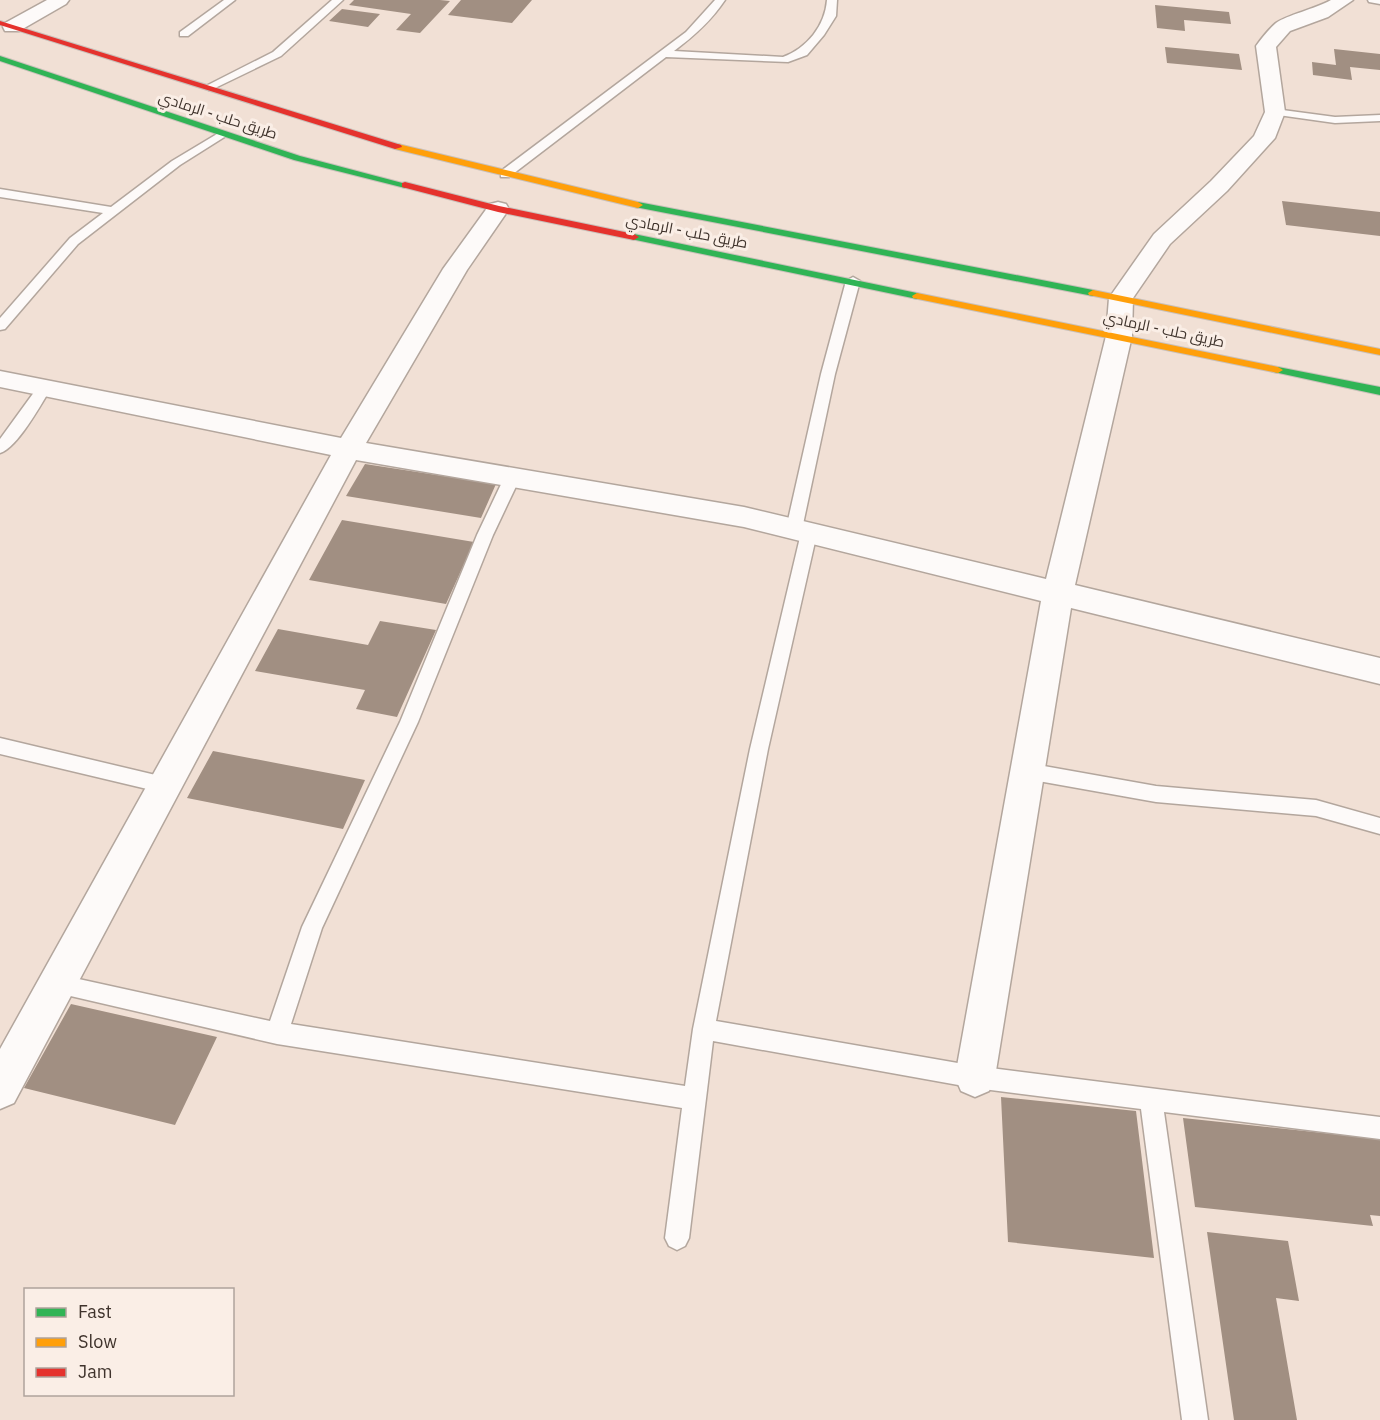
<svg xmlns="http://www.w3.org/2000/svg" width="1380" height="1420" viewBox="0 0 1380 1420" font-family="'IBM Plex Sans',Cairo,sans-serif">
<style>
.building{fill:#a18f82}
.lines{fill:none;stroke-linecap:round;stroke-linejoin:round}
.lane-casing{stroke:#b3a69d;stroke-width:3}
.street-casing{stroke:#b3a69d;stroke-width:3}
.fast-casing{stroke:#c9c0ba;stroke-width:2}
.slow-casing{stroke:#c9c0ba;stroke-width:2}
.jam-casing{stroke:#c9c0ba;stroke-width:2}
.lane{fill:#fdfaf9;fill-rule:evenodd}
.street{fill:#fdfaf9;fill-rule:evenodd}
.fast{fill:#30b455;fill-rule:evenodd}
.slow{fill:#ff9f0a;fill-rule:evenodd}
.jam{fill:#e5322d;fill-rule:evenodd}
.labels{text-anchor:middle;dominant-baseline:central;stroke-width:6;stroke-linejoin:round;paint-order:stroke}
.far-street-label{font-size:15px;fill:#3f332c;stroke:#faeee6}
</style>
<rect width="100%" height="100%" fill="#f1e0d5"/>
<path class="building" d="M 354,0 L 440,0 L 450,1 L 420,33 L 396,30 L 411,14 L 349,5 Z
M 461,0 L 532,0 L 512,23 L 448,15 Z
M 1155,5 L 1229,12 L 1231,24 L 1184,20 L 1185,31 L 1157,28 Z
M 342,9 L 380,14 L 368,27 L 329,21 Z
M 1165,47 L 1239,54 L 1242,70 L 1167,63 Z
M 1334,49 L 1380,54 L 1380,70 L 1350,67 L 1352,80 L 1313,75 L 1312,62 L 1336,65 Z
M 1282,201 L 1380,212 L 1380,236 L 1286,225 Z
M 365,464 L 496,484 L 481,518 L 346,496 Z
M 342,520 L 474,542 L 446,604 L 309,580 Z
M 380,621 L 436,630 L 397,717 L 356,709 L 365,690 L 255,671 L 278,629 L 368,645 Z
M 213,751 L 365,780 L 343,829 L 187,798 Z
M 71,1004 L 217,1037 L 175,1125 L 24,1088 Z
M 1001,1097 L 1136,1111 L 1154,1258 L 1008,1242 Z
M 1183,1118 L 1380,1139 L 1380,1216 L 1370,1215 L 1373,1226 L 1195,1207 Z
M 1207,1232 L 1288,1241 L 1299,1301 L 1276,1298 L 1297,1420 L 1234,1420 Z"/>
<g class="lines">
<defs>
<path id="lane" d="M 224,0 L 235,0 L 188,36 L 180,36 L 180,32 Z
M 332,0 L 343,0 L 281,56 L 213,89 L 209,90 L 204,87 L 273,52 Z
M 715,0 L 725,0 C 711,21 694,36 674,51 L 783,57 C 807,48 825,26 827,0 L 837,0 L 836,16 L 824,35 L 807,55 L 788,62 L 666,57 L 509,177 L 501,177 L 501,171 L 686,32 Z
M 1368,0 L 1380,0 L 1380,4 L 1369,2 Z
M 1275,109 L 1335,117 L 1380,115 L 1380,121 L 1335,123 L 1271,114 L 1269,112 Z
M 222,131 L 228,134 L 226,136 L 180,165 L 78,244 L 5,329 L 0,330 L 0,318 L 70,238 L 103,213 L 0,197 L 0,189 L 111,207 L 172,161 Z
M 853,277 L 860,281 L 835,374 L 802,529 L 800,533 L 788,533 L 786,529 L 821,374 L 846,281 Z
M 45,382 L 50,384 L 52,387 L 50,390 C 40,406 17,448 0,453 L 0,439 L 40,384 Z
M 512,473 L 517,474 L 520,478 L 493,535 L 418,722 L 322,928 L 291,1024 L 685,1086 L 693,1029 L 750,749 L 801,533 L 803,529 L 815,529 L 817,533 L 768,749 L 716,1021 L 975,1066 L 1380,1117 L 1380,1139 L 1164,1112 L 1208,1420 L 1182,1420 L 1141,1109 L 975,1088 L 713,1041 L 689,1238 L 685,1246 L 677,1250 L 669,1246 L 665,1238 L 682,1108 L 277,1044 L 49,991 L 45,984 L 49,977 L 56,974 L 270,1021 L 302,927 L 400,722 L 477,535 L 504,478 L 507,474 Z
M 0,738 L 164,777 L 171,779 L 173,785 L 171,791 L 164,793 L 0,754 Z
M 1027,763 L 1156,786 L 1316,800 L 1380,818 L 1380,834 L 1316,816 L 1156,802 L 1027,779 L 1020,777 L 1018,771 L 1020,765 Z"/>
<path id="street" d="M 47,0 L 69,0 L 66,4 L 19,31 L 5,31 L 3,27 L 5,23 Z
M 1331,0 L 1353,0 L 1328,17 L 1290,31 L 1276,47 L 1285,112 L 1275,138 L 1227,191 L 1170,244 L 1133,298 L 1132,336 L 1075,585 L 1380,658 L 1380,684 L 1071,608 L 995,1077 L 989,1091 L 975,1097 L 961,1091 L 955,1077 L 1041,601 L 744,527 L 356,460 L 14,1103 L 0,1109 L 0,1049 L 331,455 L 0,387 L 0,371 L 341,438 L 443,269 L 490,204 L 498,202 L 506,204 L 509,209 L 467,270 L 366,443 L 744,507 L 1046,579 L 1106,336 L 1109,298 L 1154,234 L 1211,181 L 1254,136 L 1265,112 L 1256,46 C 1261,39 1269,29 1276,23 C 1287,15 1315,9 1331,0 Z"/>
<path id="fast" d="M 0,56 L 300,156 L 410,185 L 405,188 L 294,160 L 0,61 Z
M 638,202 L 1093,290 L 1098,293 L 1093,296 L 635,207 L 635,203 Z
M 634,234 L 917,293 L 922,296 L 917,299 L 631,239 L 631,235 Z
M 1278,367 L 1380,387 L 1380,395 L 1274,372 L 1273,370 Z"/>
<path id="slow" d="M 398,144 L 638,202 L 643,205 L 638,208 L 395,149 L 394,147 Z
M 1093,290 L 1380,349 L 1380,355 L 1089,295 L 1088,293 Z
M 917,293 L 1278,367 L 1283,370 L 1278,373 L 913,298 L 912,296 Z"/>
<path id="jam" d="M 0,21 L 401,145 L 402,147 L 395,149 L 0,25 Z
M 405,182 L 499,206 L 634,234 L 639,237 L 634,240 L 498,212 L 402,187 L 402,183 Z"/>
</defs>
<use href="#lane" class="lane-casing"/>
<use href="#street" class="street-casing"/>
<use href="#fast" class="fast-casing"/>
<use href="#slow" class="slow-casing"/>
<use href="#jam" class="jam-casing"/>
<use href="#lane" class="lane"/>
<use href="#street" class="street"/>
<use href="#fast" class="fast"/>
<use href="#slow" class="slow"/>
<use href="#jam" class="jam"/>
</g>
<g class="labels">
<g class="far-street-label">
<text transform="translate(218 115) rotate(18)">طريق حلب - الرمادي</text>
<text transform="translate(687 231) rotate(11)">طريق حلب - الرمادي</text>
<text transform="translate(1164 329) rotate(12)">طريق حلب - الرمادي</text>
</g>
</g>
<rect x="24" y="1288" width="210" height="108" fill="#faeee6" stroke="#afa39c" stroke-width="1.5"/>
<rect x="36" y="1308" width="30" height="9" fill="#30b455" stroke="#afa39c" stroke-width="1.5"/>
<text x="78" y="1318" font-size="18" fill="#3f332c">Fast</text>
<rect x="36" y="1338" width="30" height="9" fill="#ff9f0a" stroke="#afa39c" stroke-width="1.5"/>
<text x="78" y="1348" font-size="18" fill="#3f332c">Slow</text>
<rect x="36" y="1368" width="30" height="9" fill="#e5322d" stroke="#afa39c" stroke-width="1.5"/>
<text x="78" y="1378" font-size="18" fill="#3f332c">Jam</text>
</svg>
